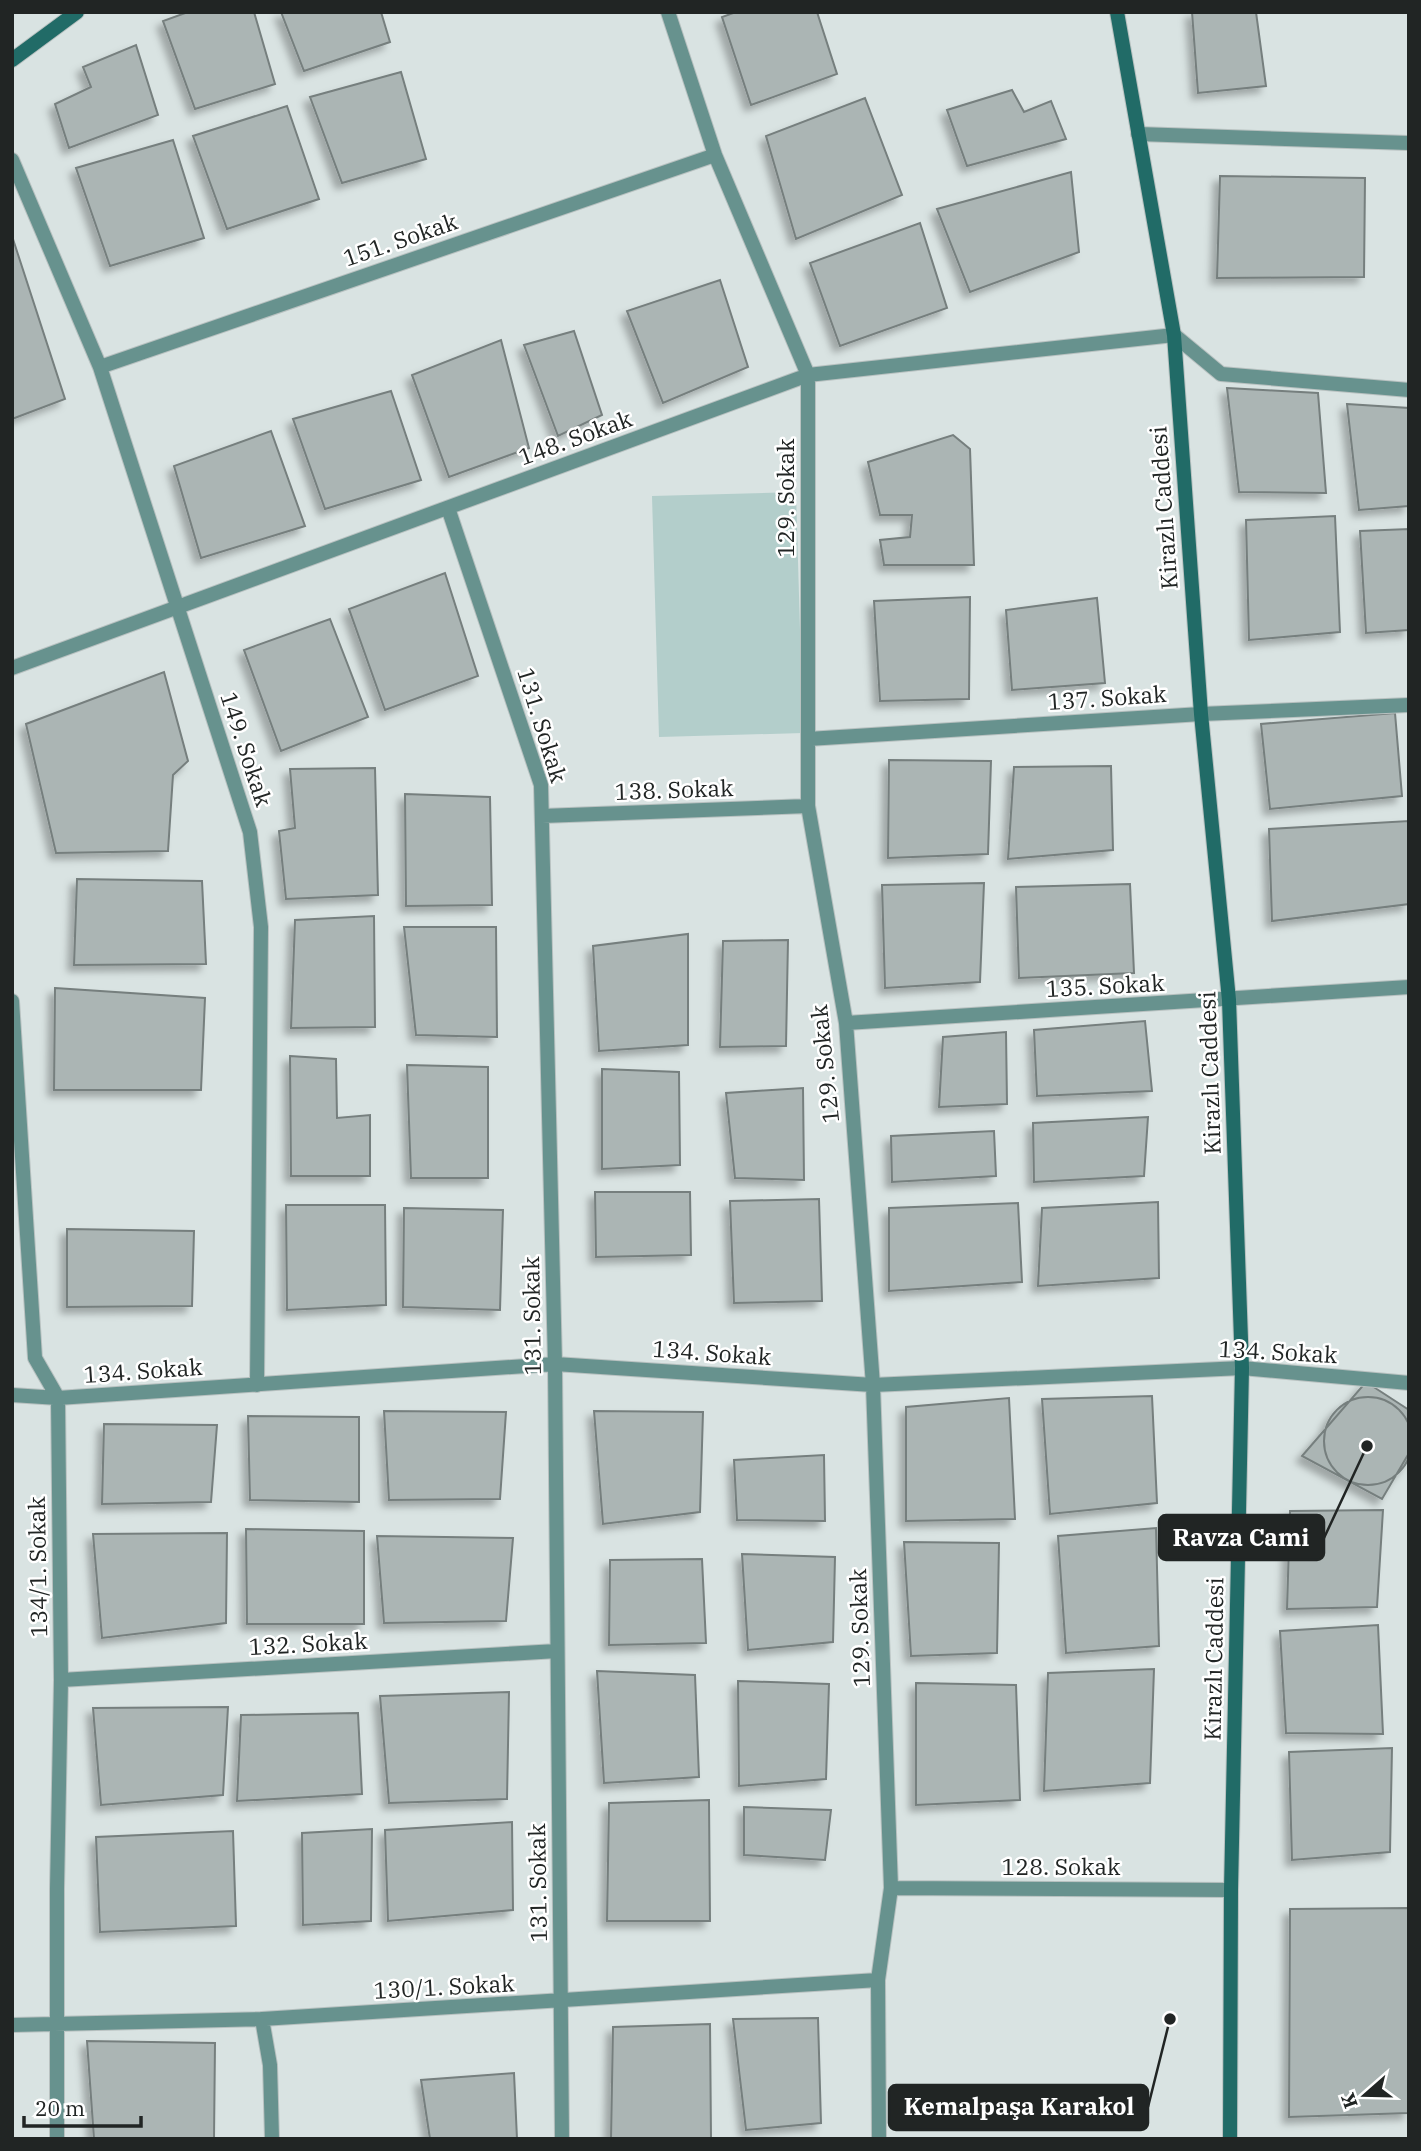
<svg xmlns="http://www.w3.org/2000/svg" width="1421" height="2151" viewBox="0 0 1421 2151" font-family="'IBM Plex Serif',serif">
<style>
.green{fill:#b3cecb}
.building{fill:#abb5b4;stroke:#767f7e;stroke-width:2;filter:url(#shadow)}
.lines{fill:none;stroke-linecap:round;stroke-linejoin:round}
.lane-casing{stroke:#b8c1c0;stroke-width:16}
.street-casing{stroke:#b8c1c0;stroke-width:16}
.secondary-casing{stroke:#b8c1c0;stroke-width:16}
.lane{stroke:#67928e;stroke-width:14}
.street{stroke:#67928e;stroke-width:14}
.secondary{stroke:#216b67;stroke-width:14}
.labels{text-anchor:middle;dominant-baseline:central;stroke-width:5;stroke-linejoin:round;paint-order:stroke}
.street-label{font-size:23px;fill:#212524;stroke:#fff}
.leader{fill:none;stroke:#212524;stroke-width:2.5}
.callout-dot{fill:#212524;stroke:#fff;stroke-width:2.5}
.callout{fill:#212524;stroke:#212524;stroke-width:2.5}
.callout-label{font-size:24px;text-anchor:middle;font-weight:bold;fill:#fff}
</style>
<defs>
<filter id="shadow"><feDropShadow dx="-6" dy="6" stdDeviation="3.5" flood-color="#0004"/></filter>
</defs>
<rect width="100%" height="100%" fill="#d9e3e2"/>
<path class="green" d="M 796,492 L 803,733 L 659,737 L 652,496 Z"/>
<path class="building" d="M 188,12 L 254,12 L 275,84 L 195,109 L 163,21 Z
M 281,12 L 381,12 L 390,42 L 304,71 Z
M 736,12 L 817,12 L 837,74 L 751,105 L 722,17 Z
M 1192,12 L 1256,12 L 1266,86 L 1198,93 Z
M 136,45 L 158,115 L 69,148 L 55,104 L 91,87 L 83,67 Z
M 401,72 L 426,159 L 342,183 L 310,97 Z
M 1012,90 L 1024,112 L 1051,101 L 1066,139 L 967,166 L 947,110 Z
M 865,98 L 902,195 L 796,239 L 766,136 Z
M 287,106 L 319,199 L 227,229 L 193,136 Z
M 173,140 L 204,238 L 110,266 L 76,168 Z
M 1071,172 L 1079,252 L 970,292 L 937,209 Z
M 1220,176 L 1365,178 L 1364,277 L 1217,278 Z
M 920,223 L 947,308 L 840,346 L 810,263 Z
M 12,236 L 65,399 L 12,419 Z
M 720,280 L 748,367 L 663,403 L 627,311 Z
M 574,331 L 602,415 L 558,436 L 524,345 Z
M 501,340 L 529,448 L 449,477 L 412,375 Z
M 1227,388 L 1318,393 L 1326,493 L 1239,492 Z
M 391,391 L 421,480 L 325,509 L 293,419 Z
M 1347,404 L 1409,408 L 1409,506 L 1359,510 Z
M 271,431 L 305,526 L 201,558 L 174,466 Z
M 953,435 L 970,449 L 974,565 L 884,565 L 880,540 L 910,537 L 912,515 L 880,515 L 868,462 Z
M 1335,516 L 1340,632 L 1249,640 L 1246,520 Z
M 1409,529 L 1409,630 L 1366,633 L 1360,531 Z
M 445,573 L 478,676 L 385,710 L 349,609 Z
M 970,597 L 969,699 L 880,701 L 874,601 Z
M 1097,598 L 1105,683 L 1012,690 L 1006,610 Z
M 330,619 L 368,717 L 281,751 L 244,650 Z
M 164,672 L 188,761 L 173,775 L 168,851 L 56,853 L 26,724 Z
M 1395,713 L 1402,796 L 1270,809 L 1261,724 Z
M 889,760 L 991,761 L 988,854 L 888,858 Z
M 1111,766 L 1113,850 L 1008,859 L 1014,767 Z
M 375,768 L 378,895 L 286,899 L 279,831 L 295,828 L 290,769 Z
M 405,794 L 490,797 L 492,905 L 406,906 Z
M 1409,821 L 1409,904 L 1272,921 L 1269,829 Z
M 77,879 L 202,881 L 206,964 L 74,965 Z
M 984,883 L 980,982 L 885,988 L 882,885 Z
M 1130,884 L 1134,973 L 1019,978 L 1016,887 Z
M 374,916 L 375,1027 L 291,1028 L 295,920 Z
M 404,927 L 496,927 L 497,1037 L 416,1035 Z
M 688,934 L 688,1045 L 599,1051 L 593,946 Z
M 788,940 L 786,1046 L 720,1047 L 723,941 Z
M 55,988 L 205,998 L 201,1090 L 54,1090 Z
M 1145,1021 L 1152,1091 L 1037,1096 L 1034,1030 Z
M 1006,1032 L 1007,1104 L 939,1107 L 943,1037 Z
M 290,1056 L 336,1059 L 337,1118 L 370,1115 L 370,1176 L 291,1176 Z
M 407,1065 L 488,1067 L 488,1178 L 411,1178 Z
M 602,1069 L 679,1072 L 680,1165 L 602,1169 Z
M 803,1088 L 804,1180 L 735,1178 L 726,1093 Z
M 1148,1117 L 1144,1176 L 1034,1182 L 1033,1123 Z
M 994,1131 L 996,1176 L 892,1182 L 891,1136 Z
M 595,1192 L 690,1192 L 691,1255 L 596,1257 Z
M 819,1199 L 822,1301 L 734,1303 L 730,1201 Z
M 1158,1202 L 1159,1278 L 1038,1286 L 1042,1208 Z
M 1018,1203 L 1022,1282 L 889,1291 L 889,1208 Z
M 286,1205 L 385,1205 L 386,1305 L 287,1310 Z
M 404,1208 L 503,1210 L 500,1310 L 403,1307 Z
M 67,1229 L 194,1231 L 192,1306 L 67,1307 Z
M 1366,1382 L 1409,1410 L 1409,1453 L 1382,1499 L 1302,1456 Z
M 1152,1396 L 1157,1503 L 1050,1514 L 1042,1399 Z
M1324 1441a44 44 0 1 1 88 0a44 44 0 1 1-88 0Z
M 1009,1398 L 1015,1519 L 906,1521 L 906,1407 Z
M 384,1411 L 506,1412 L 500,1499 L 389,1500 Z
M 594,1411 L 703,1412 L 700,1512 L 603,1524 Z
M 248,1416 L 359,1417 L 359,1502 L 250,1500 Z
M 104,1424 L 217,1425 L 211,1502 L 102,1504 Z
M 824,1455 L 825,1521 L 737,1520 L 734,1460 Z
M 1383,1510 L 1377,1607 L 1287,1609 L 1290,1511 Z
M 1156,1528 L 1159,1646 L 1066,1653 L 1058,1536 Z
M 246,1529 L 364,1531 L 364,1624 L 247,1624 Z
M 227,1533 L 226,1623 L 102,1638 L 93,1534 Z
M 377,1536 L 513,1538 L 506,1621 L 384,1623 Z
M 904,1542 L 999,1543 L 997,1653 L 911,1656 Z
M 742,1554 L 835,1557 L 833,1642 L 748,1650 Z
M 702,1559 L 706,1643 L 609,1645 L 610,1560 Z
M 1378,1625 L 1383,1734 L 1286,1733 L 1280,1631 Z
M 1154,1669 L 1150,1783 L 1044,1791 L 1048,1673 Z
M 597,1671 L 695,1675 L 699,1777 L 604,1783 Z
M 738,1681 L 829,1684 L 826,1779 L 739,1786 Z
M 916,1683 L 1016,1685 L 1020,1800 L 916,1805 Z
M 509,1692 L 507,1799 L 389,1803 L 380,1696 Z
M 228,1707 L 223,1795 L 101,1805 L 93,1708 Z
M 358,1713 L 362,1794 L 237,1801 L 241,1715 Z
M 1392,1748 L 1390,1852 L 1292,1860 L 1289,1752 Z
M 709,1800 L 710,1921 L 607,1921 L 609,1803 Z
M 744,1807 L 831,1810 L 825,1860 L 744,1855 Z
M 512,1822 L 513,1910 L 388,1921 L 385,1830 Z
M 372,1829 L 371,1921 L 303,1925 L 302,1833 Z
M 233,1831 L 236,1926 L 100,1932 L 96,1837 Z
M 1409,1908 L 1409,2113 L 1289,2117 L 1290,1909 Z
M 818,2018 L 821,2123 L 746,2130 L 733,2019 Z
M 710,2024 L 711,2138 L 611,2139 L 613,2027 Z
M 87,2041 L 215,2043 L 214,2139 L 94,2139 Z
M 514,2073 L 517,2139 L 430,2139 L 421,2080 Z"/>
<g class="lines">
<defs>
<path id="lane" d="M 1138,134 L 1409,143"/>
<path id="street" d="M 668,12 L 715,155 L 808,375 L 808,806 L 846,1023 L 873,1385 L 891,1888 L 878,1980 L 879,2139
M 12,160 L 100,367 L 250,832 L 261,927 L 257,1385
M 100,367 L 715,155
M 448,508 L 541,785 L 555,1364 L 562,2139
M 12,668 L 808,375 L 1174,335 L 1221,374 L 1409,390
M 808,739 L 1201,714 L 1409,705
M 542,816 L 808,806
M 12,1001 L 35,1358 L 58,1398 L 61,1680 L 57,1889 L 57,2139
M 846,1023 L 1409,987
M 12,1395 L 58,1398 L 555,1364 L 873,1385 L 1242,1368 L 1409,1383
M 61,1680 L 557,1651
M 891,1888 L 1231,1890
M 262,2019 L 270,2065 L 272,2139
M 12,2025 L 262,2019 L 878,1980"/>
<path id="secondary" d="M 1117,12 L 1174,335 L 1201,714 L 1229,1000 L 1242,1368 L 1231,1890 L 1230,2139
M 12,60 L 77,12"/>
</defs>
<use href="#lane" class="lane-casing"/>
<use href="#street" class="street-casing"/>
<use href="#secondary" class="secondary-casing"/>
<use href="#lane" class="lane"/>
<use href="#street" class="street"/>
<use href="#secondary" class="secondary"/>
</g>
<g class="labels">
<g class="street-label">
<text transform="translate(400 239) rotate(-19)">151. Sokak</text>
<text transform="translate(575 437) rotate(-20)">148. Sokak</text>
<text transform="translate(785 498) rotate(-90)">129. Sokak</text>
<text transform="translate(1163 508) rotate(-94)">Kirazlı Caddesi</text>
<text transform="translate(1107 697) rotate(-4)">137. Sokak</text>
<text transform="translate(543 725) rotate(73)">131. Sokak</text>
<text transform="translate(247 749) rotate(72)">149. Sokak</text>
<text transform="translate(674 789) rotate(-2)">138. Sokak</text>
<text transform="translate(1105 985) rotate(-3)">135. Sokak</text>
<text transform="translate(824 1064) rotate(-96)">129. Sokak</text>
<text transform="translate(1209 1073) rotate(-92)">Kirazlı Caddesi</text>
<text transform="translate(531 1316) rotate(-91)">131. Sokak</text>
<text transform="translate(1278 1351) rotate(3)">134. Sokak</text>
<text transform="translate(712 1352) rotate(4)">134. Sokak</text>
<text transform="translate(143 1370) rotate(-4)">134. Sokak</text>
<text transform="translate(37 1567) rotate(-91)">134/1. Sokak</text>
<text transform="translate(859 1628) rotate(-92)">129. Sokak</text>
<text transform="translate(308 1643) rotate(-3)">132. Sokak</text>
<text transform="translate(1213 1659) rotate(-89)">Kirazlı Caddesi</text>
<text x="1061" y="1866">128. Sokak</text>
<text transform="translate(537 1883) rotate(-91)">131. Sokak</text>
<text transform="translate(444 1986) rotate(-3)">130/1. Sokak</text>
</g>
</g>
<path class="leader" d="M1367 1446L1324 1538M1170 2019L1148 2107"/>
<g class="callout-dot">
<circle cx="1367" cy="1446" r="7"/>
<circle cx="1170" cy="2019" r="7"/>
</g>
<g class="callout">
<rect x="1159" y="1515" width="165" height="45" rx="7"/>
<rect x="889" y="2085" width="259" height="45" rx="7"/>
</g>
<g class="callout-label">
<text x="1241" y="1546">Ravza Cami</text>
<text x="1019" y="2115">Kemalpaşa Karakol</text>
</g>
<rect width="1421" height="2151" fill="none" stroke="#212524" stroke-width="28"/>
<g transform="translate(1365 2095) rotate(250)" stroke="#ffffff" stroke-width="5" paint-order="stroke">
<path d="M0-5L12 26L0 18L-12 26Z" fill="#212524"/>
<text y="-10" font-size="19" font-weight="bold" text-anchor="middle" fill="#212524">K</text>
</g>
<path d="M24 2116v10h117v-10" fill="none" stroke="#212524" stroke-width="3.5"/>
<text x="35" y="2116" font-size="21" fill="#212524" stroke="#ffffff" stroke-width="5" paint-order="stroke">20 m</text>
</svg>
